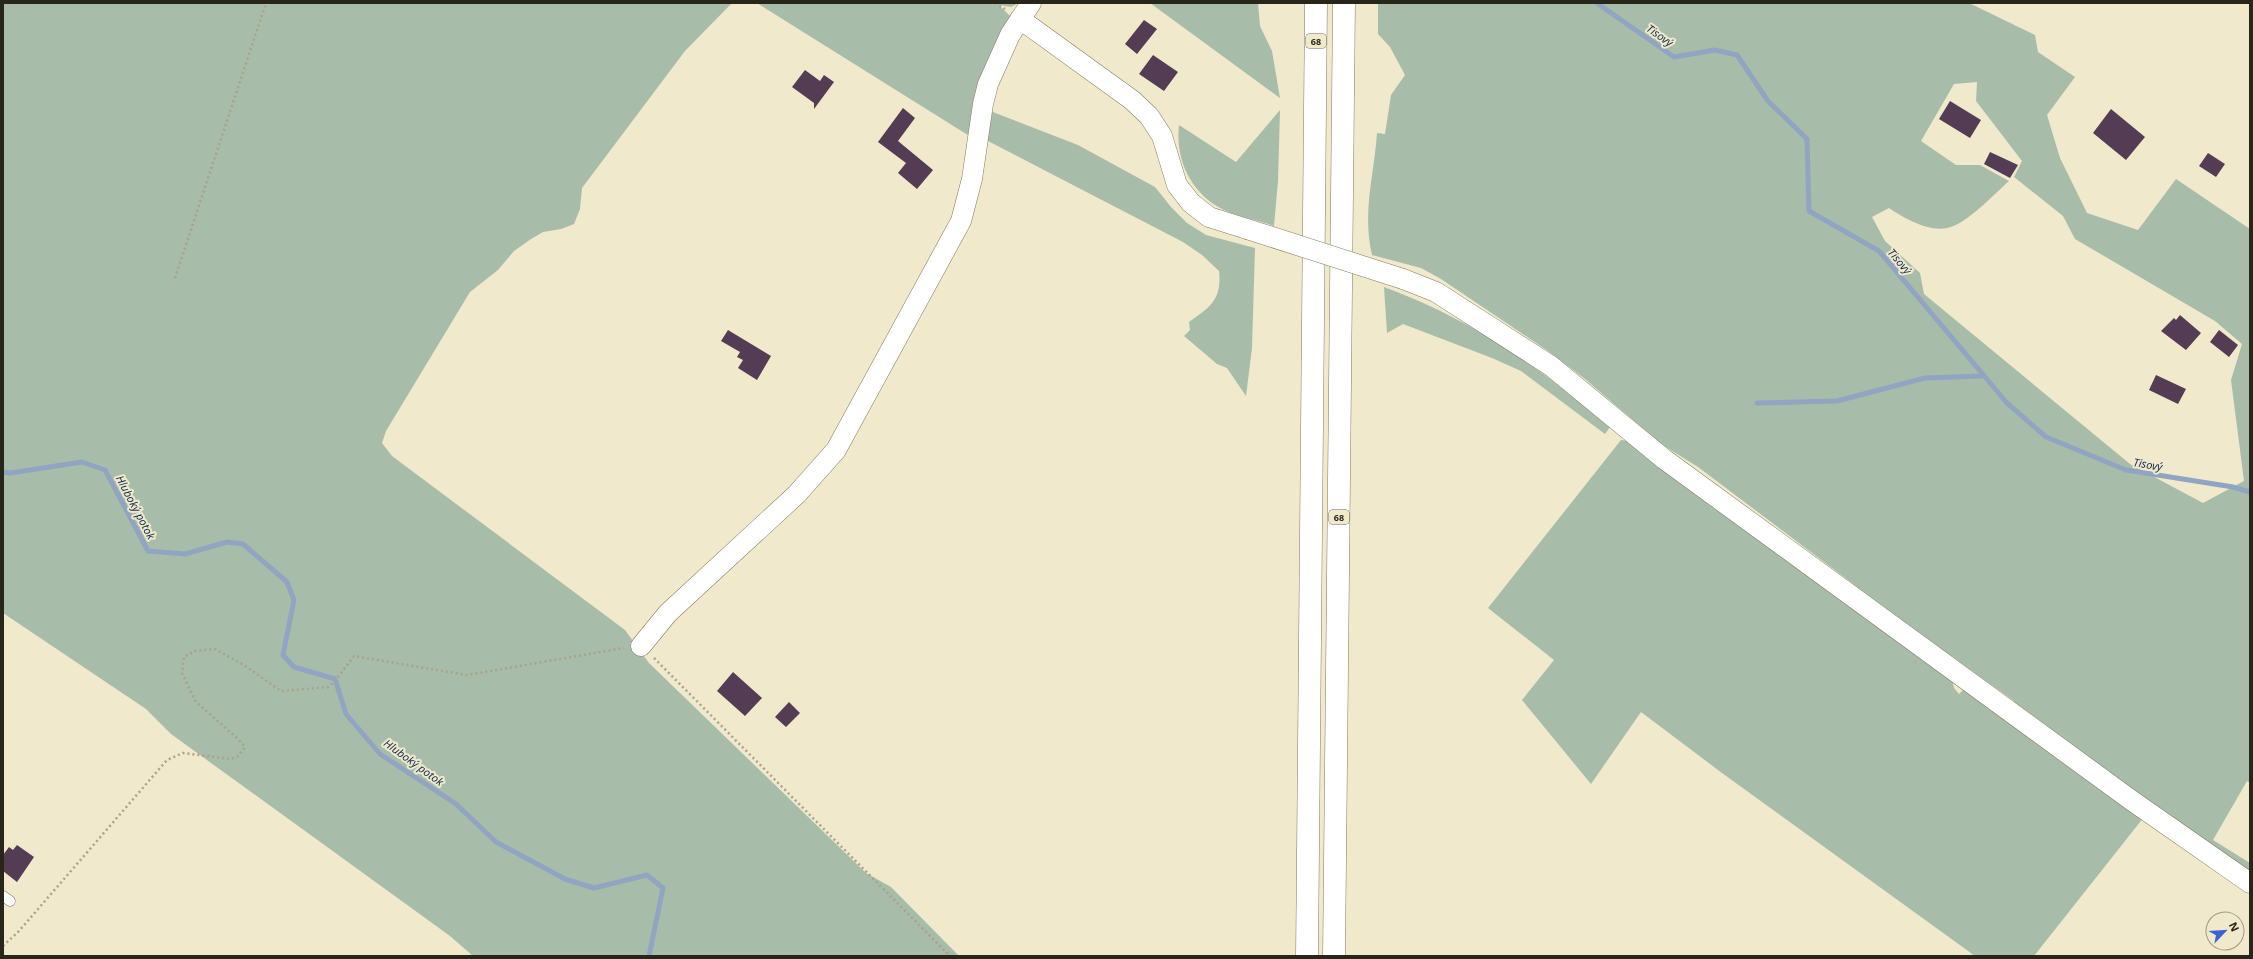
<svg xmlns="http://www.w3.org/2000/svg" width="2253" height="959" viewBox="0 0 2253 959" font-family="'Noto Sans',sans-serif">
<style>
.green{fill:#a7bda9;fill-rule:evenodd}
.lines{fill:none;stroke-linecap:round;stroke-linejoin:round}
.stream{stroke:#91a5c3;stroke-width:5}
.building{fill:#543c54}
.service-casing{stroke:#837b60;stroke-width:11}
.minor-casing{stroke:#837b60;stroke-width:21}
.trunk-casing{stroke:#837b60;stroke-width:23}
.path{stroke:#a9a28b;stroke-width:2.5;stroke-dasharray:2 3;stroke-linecap:butt}
.service{stroke:#fff;stroke-width:10}
.minor{stroke:#fff;stroke-width:20}
.trunk{stroke:#fff;stroke-width:22}
.minor-bridge-casing{stroke:#837b60;stroke-width:21;stroke-linecap:butt}
.minor-bridge{stroke:#fff;stroke-width:20}
.labels{text-anchor:middle;dominant-baseline:central;stroke-width:4;stroke-linejoin:round;paint-order:stroke}
.shield{fill:#f1e9cb;stroke:#64604f;stroke-width:1}
.shield-label{font-size:9px;font-weight:bold;fill:#28251a}
.water-label{font-size:11px;font-style:italic;fill:#112c54;stroke:#f1e9cb}
</style>
<rect width="100%" height="100%" fill="#f1e9cb"/>
<path class="green" d="M 3,3 L 732,3 L 685,51 L 582,188 L 580,209 L 574,224 L 561,229 L 543,232 L 531,239 L 514,251 L 498,270 L 470,292 L 386,431 L 382,443 L 392,456 L 625,630 L 649,663 L 866,873 L 891,887 L 959,956 L 473,956 L 450,936 L 171,734 L 146,709 L 3,613 Z
M 757,3 L 1019,3 L 1011,7 L 999,5 L 1011,17 L 971,137 Z
M 1150,3 L 1258,3 L 1260,26 L 1272,51 L 1280,98 Z
M 1378,3 L 1969,3 L 2035,35 L 2038,52 L 2075,77 L 2047,115 L 2060,158 L 2087,213 L 2138,230 L 2176,179 L 2250,229 L 2250,783 L 2247,781 L 2213,840 L 2250,863 L 2250,873 L 2217,852 L 2014,703 L 2014,701 L 1913,629 L 1698,467 L 1661,444 L 1585,379 L 1548,351 L 1441,279 L 1421,268 L 1372,255 C 1362,212 1374,176 1377,133 L 1385,134 L 1391,95 L 1405,75 L 1390,47 L 1378,34 ZM 1977,82 L 1976,101 L 2022,161 L 2014,177 L 2063,216 L 2075,239 L 2215,321 L 2242,344 L 2231,380 L 2244,481 L 2203,503 L 2130,464 L 1924,294 L 1920,273 L 1885,241 L 1872,217 L 1889,208 C 1904,218 1928,232 1947,228 C 1967,224 1993,195 2009,181 L 1980,165 L 1956,165 L 1921,141 L 1954,84 Z
M 1280,110 L 1278,181 L 1274,226 C 1258,220 1239,217 1224,210 C 1191,194 1175,160 1179,125 L 1236,162 Z
M 990,111 L 1078,145 L 1155,187 L 1171,207 L 1187,223 L 1206,235 L 1255,248 L 1252,348 L 1246,396 L 1227,368 L 1217,364 L 1184,336 L 1190,330 L 1189,322 C 1210,307 1222,300 1219,271 L 1202,255 L 1183,242 L 986,140 Z
M 1384,287 C 1436,306 1486,333 1531,365 C 1558,384 1584,406 1610,427 L 1605,434 L 1521,371 L 1492,358 L 1403,324 L 1387,333 Z
M 1621,440 L 1627,441 L 1952,680 L 1954,688 L 1959,694 L 1966,687 L 2144,817 L 2034,956 L 1975,956 L 1722,773 L 1641,712 L 1591,784 L 1522,700 L 1554,660 L 1488,608 Z"/>
<g class="lines">
<path class="stream" d="M 1597,3 L 1674,57 L 1715,50 L 1737,55 L 1768,101 L 1807,139 L 1809,211 L 1879,251 L 2007,403 L 2046,437 L 2126,470 L 2233,487 L 2250,492
M 1757,403 L 1837,401 L 1925,378 L 1983,376
M 3,472 L 10,473 L 82,462 L 105,470 L 148,551 L 185,554 L 227,542 L 243,544 L 287,582 L 294,600 L 283,655 L 294,667 L 335,679 L 346,714 L 380,754 L 456,804 L 496,842 L 565,879 L 594,888 L 647,875 L 663,888 L 649,956"/>
</g>
<path class="building" d="M 1144,20 L 1157,29 L 1137,54 L 1125,44 Z
M 1153,55 L 1178,72 L 1164,91 L 1139,74 Z
M 805,70 L 820,81 L 824,75 L 834,82 L 814,109 L 814,103 L 792,87 Z
M 1950,101 L 1981,120 L 1970,138 L 1939,119 Z
M 903,108 L 915,118 L 898,141 L 933,170 L 917,189 L 898,173 L 906,163 L 878,142 Z
M 2111,109 L 2145,137 L 2126,160 L 2093,133 Z
M 1990,152 L 2018,165 L 2010,178 L 1984,164 Z
M 2208,153 L 2225,164 L 2216,177 L 2199,166 Z
M 2180,315 L 2201,333 L 2186,350 L 2161,331 L 2174,318 L 2176,320 Z
M 728,330 L 771,356 L 757,380 L 738,368 L 743,360 L 737,357 L 740,352 L 721,341 Z
M 2219,330 L 2238,345 L 2229,357 L 2210,342 Z
M 2156,375 L 2186,389 L 2178,404 L 2149,390 Z
M 733,672 L 762,698 L 745,716 L 717,691 Z
M 789,702 L 800,713 L 786,727 L 775,717 Z
M 17,845 L 34,857 L 17,882 L 3,871 L 3,855 L 9,847 L 13,850 Z"/>
<g class="lines">
<defs>
<path id="service" d="M 3,896 L 10,901"/>
<path id="minor" d="M 1020,19 L 1132,100 L 1149,116 L 1162,136 L 1177,185 L 1191,203 L 1209,217 L 1247,229
M 1403,279 L 1436,292 L 1551,366 L 1664,459 L 2131,800 L 2250,883
M 641,646 L 668,613 L 797,494 L 836,450 L 961,221 L 972,179 L 983,104 L 988,84 L 1010,35 L 1031,3"/>
<path id="trunk" d="M 1307,956 L 1316,3
M 1334,956 L 1344,3"/>
</defs>
<use href="#service" class="service-casing"/>
<use href="#minor" class="minor-casing"/>
<use href="#trunk" class="trunk-casing"/>
<path class="path" d="M 995,3 L 1005,9
M 175,278 L 266,3
M 654,658 L 950,956
M 3,946 L 19,931 L 167,760 L 183,753 L 230,759 L 237,757 L 245,747 L 238,739 L 196,702 L 182,673 L 184,657 L 194,651 L 215,649 L 244,665 L 281,691 L 328,687 L 335,681 L 354,656 L 467,675 L 624,648"/>
<use href="#service" class="service"/>
<use href="#minor" class="minor"/>
<use href="#trunk" class="trunk"/>
<defs>
<path id="minor-bridge" d="M 1247,229 L 1403,279"/>
</defs>
<use href="#minor-bridge" class="minor-bridge-casing"/>
<use href="#minor-bridge" class="minor-bridge"/>
</g>
<g class="labels">
<g class="shield">
<rect x="1306" y="34" width="20" height="14" rx="3"/>
<rect x="1329" y="510" width="20" height="14" rx="3"/>
</g>
<g class="shield-label">
<text x="1316" y="41">68</text>
<text x="1339" y="517">68</text>
</g>
<g class="water-label">
<text transform="translate(1660 35) rotate(35)">Tisový</text>
<text transform="translate(1900 261) rotate(50)">Tisový</text>
<text transform="translate(2148 464) rotate(10)">Tisový</text>
<text transform="translate(136 507) rotate(62)">Hluboký potok</text>
<text transform="translate(414 762) rotate(36)">Hluboký potok</text>
</g>
</g>
<rect width="2253" height="959" fill="none" stroke="#28251a" stroke-width="8"/>
<g transform="translate(2225 931) rotate(65)"><circle r="19" fill="#f1e9cb" stroke="#a19b84"/>
<path d="M0-3L7 15L0 10L-7 15Z" fill="#3e62d4"/>
<text y="-6" font-size="11" font-weight="bold" text-anchor="middle" fill="#28251a">N</text>
</g>
</svg>
